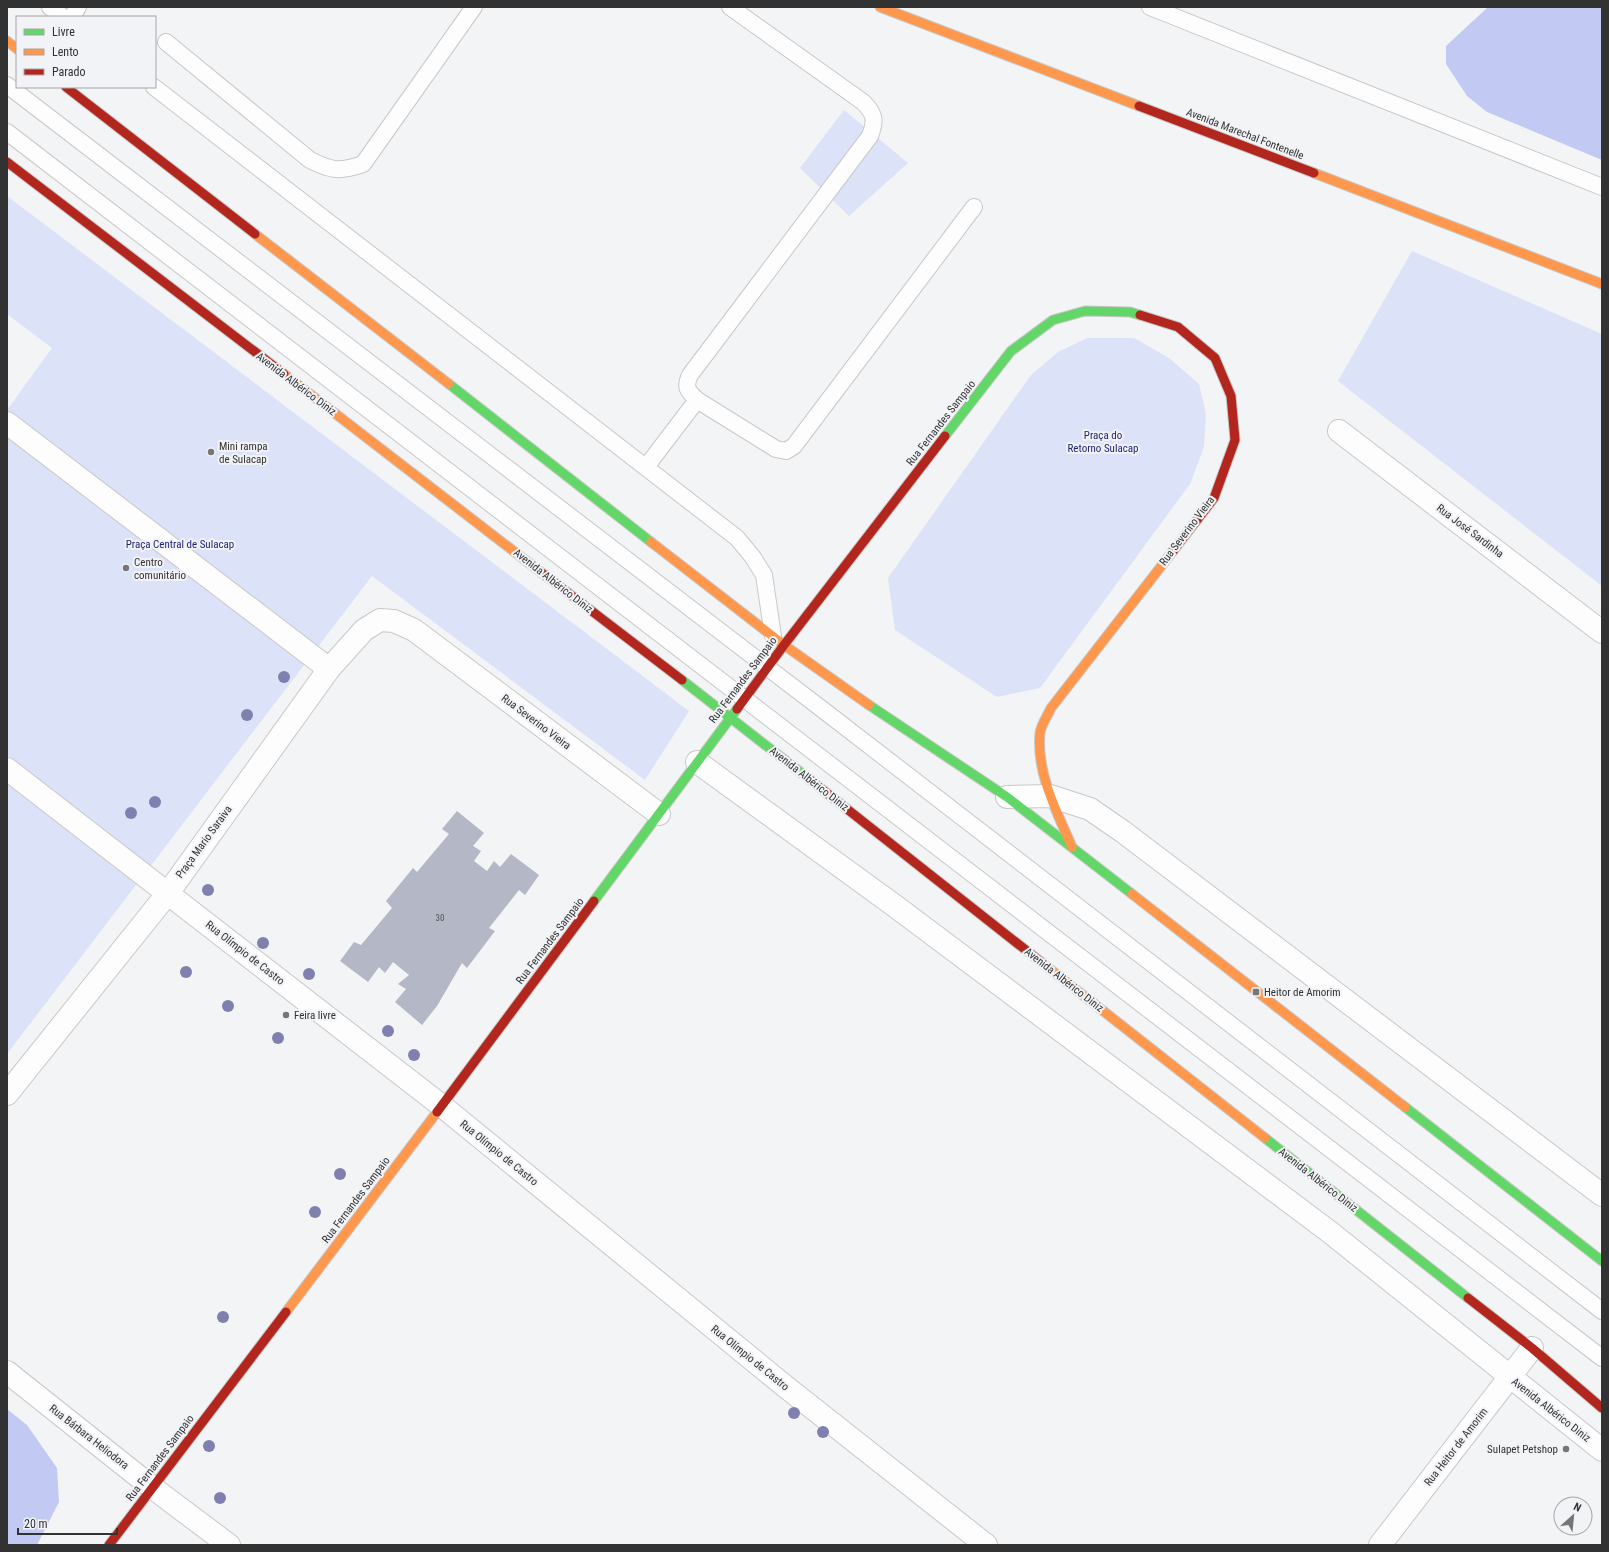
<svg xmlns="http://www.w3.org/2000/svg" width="1609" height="1552" viewBox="0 0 1609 1552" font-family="'Roboto Condensed',sans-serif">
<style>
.green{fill:#dce2f8}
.forest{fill:#c2caf4}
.building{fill:#b4b7c5}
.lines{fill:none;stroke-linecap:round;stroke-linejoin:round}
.lane-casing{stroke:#c8c8c9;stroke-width:18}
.street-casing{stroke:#c8c8c9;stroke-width:24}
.fast-casing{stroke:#c8c8c9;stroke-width:11}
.slow-casing{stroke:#c8c8c9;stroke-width:11}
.jam-casing{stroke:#c8c8c9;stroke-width:11}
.lane{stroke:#fdfdfe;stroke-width:16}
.street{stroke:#fdfdfe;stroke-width:22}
.fast{stroke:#63d668;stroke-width:9}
.slow{stroke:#ff974d;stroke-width:9}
.jam{stroke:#b3261e;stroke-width:9}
.tree{fill:#8080b0}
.poi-dot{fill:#767677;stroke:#f2f3f6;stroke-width:1.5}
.labels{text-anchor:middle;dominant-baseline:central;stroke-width:4;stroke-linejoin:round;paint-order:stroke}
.number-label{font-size:9px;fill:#525358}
.street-label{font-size:11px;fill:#323233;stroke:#f2f3f6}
.park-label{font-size:11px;fill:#227;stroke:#f2f3f6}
.poi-label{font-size:11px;fill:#323233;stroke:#f2f3f6;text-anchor:start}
</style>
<rect width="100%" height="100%" fill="#f3f4f5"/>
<path class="green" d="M 844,110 L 908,163 L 849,216 L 800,168 Z
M 7,196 L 689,711 L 645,780 L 372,576 L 7,1054 L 7,410 L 52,348 L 7,314 Z
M 1412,251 L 1602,334 L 1602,586 L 1338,381 Z
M 1087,338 L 1134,338 L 1169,358 L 1199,384 L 1206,414 L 1204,447 L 1190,484 L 1040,688 L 997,697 L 895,630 L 888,578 L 1031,375 L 1058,352 Z"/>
<path class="forest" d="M 1488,7 L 1602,7 L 1602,160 L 1487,112 L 1467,96 L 1446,64 L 1446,46 Z
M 7,1409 L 27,1425 L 57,1468 L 59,1502 L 37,1545 L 7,1545 Z"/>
<path class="building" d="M 457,811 L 484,833 L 473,846 L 481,851 L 474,861 L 487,871 L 494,861 L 500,867 L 511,854 L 539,875 L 525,895 L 519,890 L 489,928 L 495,931 L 467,968 L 462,963 L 437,1006 L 422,1025 L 395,1002 L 406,989 L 398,984 L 409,975 L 393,962 L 385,973 L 379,967 L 368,982 L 340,961 L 354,942 L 361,945 L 392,908 L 386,901 L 413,868 L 417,872 L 449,834 L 442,829 Z"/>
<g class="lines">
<defs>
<path id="lane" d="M 50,7 L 63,17
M 730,7 L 863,102 C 875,114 876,120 870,136 L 690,375 C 684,388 688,391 697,400 L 776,449 L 786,451 L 794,446 L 974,207
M 1150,7 L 1602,187
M 72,17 L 78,7
M 166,42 L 310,160 C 332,171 340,172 363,164 L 474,7
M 7,85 L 827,713 L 1602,1311
M 154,87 L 737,538 L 752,556 L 764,575 L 773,636
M 7,132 L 1602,1358
M 646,467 L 697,400"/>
<path id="street" d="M 7,423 L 329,669
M 1339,431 L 1602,632
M 697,762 L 895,906 L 1331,1233 L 1602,1450
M 7,769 L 442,1106 L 786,1387 L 986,1545
M 1007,797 L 1050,796 L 1090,809 L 1122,831 L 1602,1195
M 7,1094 L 168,893 L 329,669 L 364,630 L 380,620 L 394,621 L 414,630 L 659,814
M 7,1372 L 153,1488 L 229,1545
M 1380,1545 L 1532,1348"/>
<path id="fast" d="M 449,384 L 651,542
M 945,436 L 1011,351 L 1053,320 L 1085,311 L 1130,312 L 1140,315
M 682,680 L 809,779
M 869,705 L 1007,797 L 1132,894
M 594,901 L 737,709
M 1405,1107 L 1602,1261
M 1265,1138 L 1468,1298"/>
<path id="slow" d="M 880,7 L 1139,106
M 7,41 L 17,49
M 1314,173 L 1602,284
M 255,234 L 449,384
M 284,374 L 529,563
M 651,542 L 784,645 L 869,705
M 1072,847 C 1057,812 1036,773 1040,733 C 1041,725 1048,715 1051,708 L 1173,551
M 1132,894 L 1405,1107
M 1046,966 L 1265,1138
M 286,1312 L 437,1112"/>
<path id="jam" d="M 66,87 L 255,234
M 1139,106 L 1314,173
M 7,162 L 284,374
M 1140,315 L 1178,327 L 1215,358 L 1231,396 L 1235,440 L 1214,498 L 1173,551
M 529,563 L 682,680
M 737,709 L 784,645 L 945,436
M 809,779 L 1046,966
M 437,1112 L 594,901
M 1468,1298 L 1532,1348 L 1602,1408
M 109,1545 L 286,1312"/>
</defs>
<use href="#lane" class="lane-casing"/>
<use href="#street" class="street-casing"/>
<use href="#fast" class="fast-casing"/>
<use href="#slow" class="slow-casing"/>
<use href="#jam" class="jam-casing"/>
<use href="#lane" class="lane"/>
<use href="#street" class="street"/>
<use href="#fast" class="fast"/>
<use href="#slow" class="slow"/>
<use href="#jam" class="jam"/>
</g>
<g class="tree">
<circle cx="284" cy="677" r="6"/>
<circle cx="247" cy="715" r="6"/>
<circle cx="155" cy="802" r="6"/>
<circle cx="131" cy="813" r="6"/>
<circle cx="208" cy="890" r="6"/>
<circle cx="263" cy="943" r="6"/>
<circle cx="186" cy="972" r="6"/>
<circle cx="309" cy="974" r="6"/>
<circle cx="228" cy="1006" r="6"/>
<circle cx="388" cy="1031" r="6"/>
<circle cx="278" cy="1038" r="6"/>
<circle cx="414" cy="1055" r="6"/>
<circle cx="340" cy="1174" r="6"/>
<circle cx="315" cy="1212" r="6"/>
<circle cx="223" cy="1317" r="6"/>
<circle cx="794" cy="1413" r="6"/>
<circle cx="823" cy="1432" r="6"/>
<circle cx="209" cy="1446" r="6"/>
<circle cx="220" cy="1498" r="6"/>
</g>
<g class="poi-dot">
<circle cx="211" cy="452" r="4"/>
<circle cx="126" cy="568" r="4"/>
<rect x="1252" y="988" width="8" height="8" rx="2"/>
<circle cx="286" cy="1015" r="4"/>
<circle cx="1566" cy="1449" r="4"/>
</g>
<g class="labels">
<g class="number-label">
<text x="440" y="918">30</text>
</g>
<g class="street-label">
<text transform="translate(1245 134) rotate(21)">Avenida Marechal Fontenelle</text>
<text transform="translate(296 384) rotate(37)">Avenida Albérico Diniz</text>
<text transform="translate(941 423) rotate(-52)">Rua Fernandes Sampaio</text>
<text transform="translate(1187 531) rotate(-53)">Rua Severino Vieira</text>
<text transform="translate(1470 531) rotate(37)">Rua José Sardinha</text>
<text transform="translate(553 581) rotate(38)">Avenida Albérico Diniz</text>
<text transform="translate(743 680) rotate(-53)">Rua Fernandes Sampaio</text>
<text transform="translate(536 722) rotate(37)">Rua Severino Vieira</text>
<text transform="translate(809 779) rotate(38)">Avenida Albérico Diniz</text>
<text transform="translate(204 842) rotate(-54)">Praça Mario Saraiva</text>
<text transform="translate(550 941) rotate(-53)">Rua Fernandes Sampaio</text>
<text transform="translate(245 953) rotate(38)">Rua Olímpio de Castro</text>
<text transform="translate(1064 980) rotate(38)">Avenida Albérico Diniz</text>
<text transform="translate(499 1153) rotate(39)">Rua Olímpio de Castro</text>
<text transform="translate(1318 1180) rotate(38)">Avenida Albérico Diniz</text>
<text transform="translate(356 1200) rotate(-53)">Rua Fernandes Sampaio</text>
<text transform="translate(750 1358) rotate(39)">Rua Olímpio de Castro</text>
<text transform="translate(1551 1410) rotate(38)">Avenida Albérico Diniz</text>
<text transform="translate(89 1437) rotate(38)">Rua Bárbara Heliodora</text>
<text transform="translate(1456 1447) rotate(-52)">Rua Heitor de Amorim</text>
<text transform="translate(160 1458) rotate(-53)">Rua Fernandes Sampaio</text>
</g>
<g class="park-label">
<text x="1103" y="435">Praça do<tspan x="1103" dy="13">Retorno Sulacap</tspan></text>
<text x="180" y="544">Praça Central de Sulacap</text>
</g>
<g class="poi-label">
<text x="219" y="446">Mini rampa<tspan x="219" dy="13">de Sulacap</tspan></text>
<text x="134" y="562">Centro<tspan x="134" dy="13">comunitário</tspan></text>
<text x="1264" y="992">Heitor de Amorim</text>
<text x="294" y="1015">Feira livre</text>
<text x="1558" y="1449" text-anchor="end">Sulapet Petshop</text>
</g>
</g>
<rect width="1609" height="1552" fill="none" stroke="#323233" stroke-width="16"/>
<rect x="16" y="16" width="140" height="72" fill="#f2f3f6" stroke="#a5a6a8"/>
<rect x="24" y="29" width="20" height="6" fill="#63d668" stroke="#a5a6a8"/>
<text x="52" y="36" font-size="12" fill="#323233">Livre</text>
<rect x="24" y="49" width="20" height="6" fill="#ff974d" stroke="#a5a6a8"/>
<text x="52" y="56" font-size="12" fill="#323233">Lento</text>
<rect x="24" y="69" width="20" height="6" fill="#b3261e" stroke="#a5a6a8"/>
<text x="52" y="76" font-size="12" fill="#323233">Parado</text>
<g transform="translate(1573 1516) rotate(27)"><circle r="19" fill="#f2f3f6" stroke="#a5a6a8"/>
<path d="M0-3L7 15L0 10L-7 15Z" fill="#767677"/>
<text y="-6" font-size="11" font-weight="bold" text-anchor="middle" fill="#323233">N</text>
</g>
<path d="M18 1528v6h99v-6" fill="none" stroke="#323233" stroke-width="2"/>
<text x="24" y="1528" font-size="12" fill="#323233" stroke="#f2f3f6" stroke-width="3" paint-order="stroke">20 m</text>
</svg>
